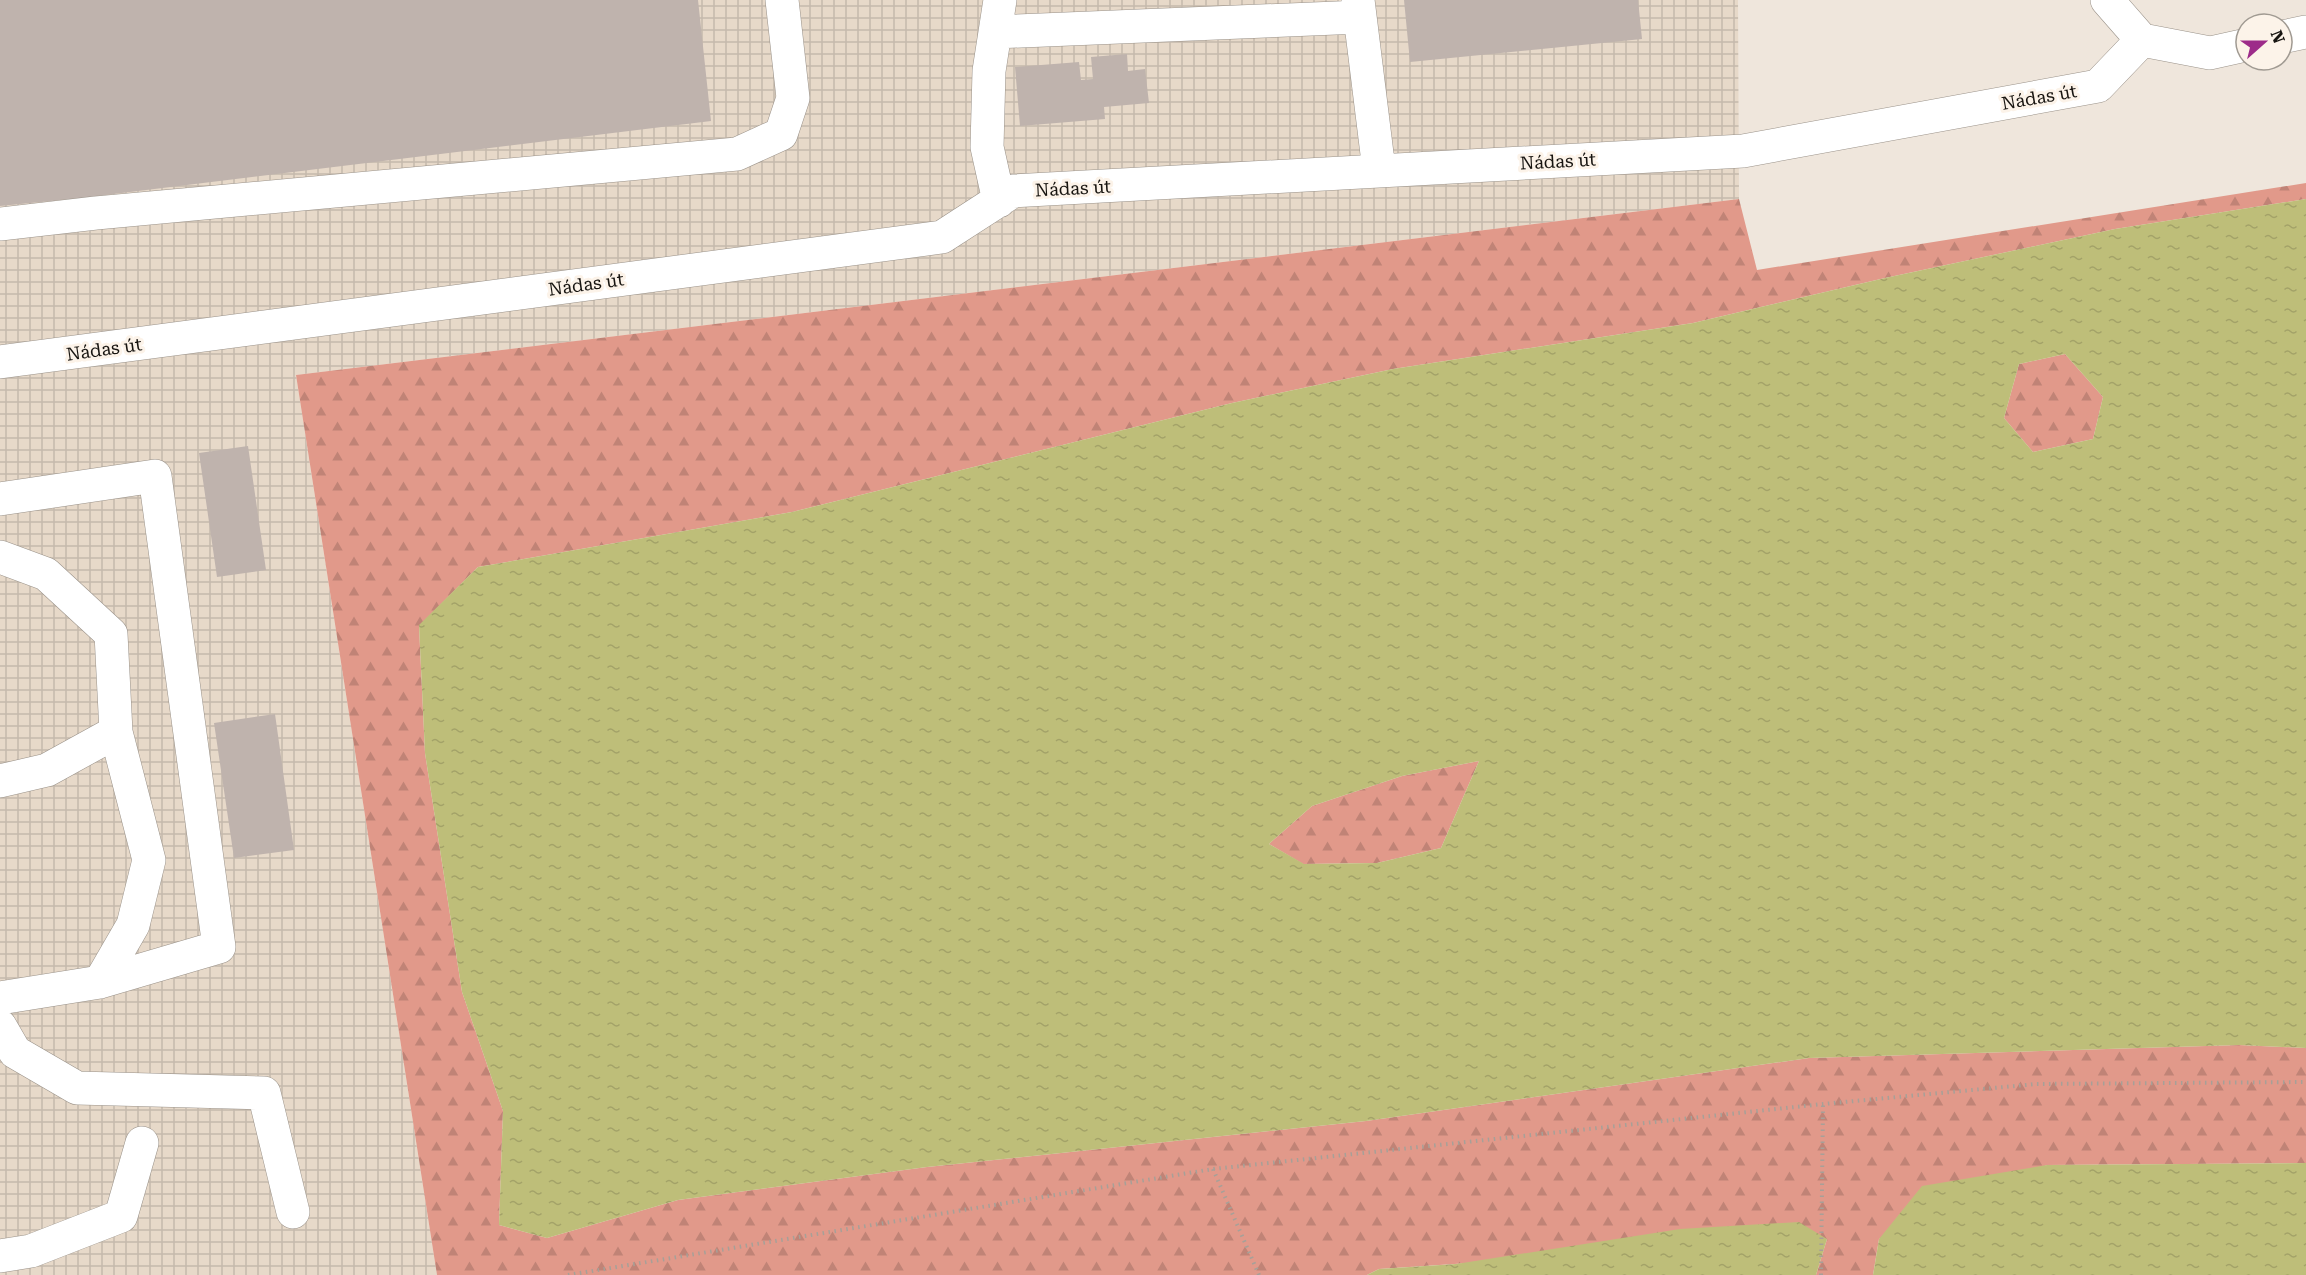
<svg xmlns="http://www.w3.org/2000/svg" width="2306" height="1275" viewBox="0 0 2306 1275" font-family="'Roboto Serif',serif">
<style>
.industrial{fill:url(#industrial-grid)}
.forest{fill:url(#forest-firs)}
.water{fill:url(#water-ripples);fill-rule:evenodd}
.building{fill:#bfb3ad}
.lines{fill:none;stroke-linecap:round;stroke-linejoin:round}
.minor-casing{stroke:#9a9289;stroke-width:34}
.path{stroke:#a7a098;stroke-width:4;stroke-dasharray:1.5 4.5;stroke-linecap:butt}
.minor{stroke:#fff;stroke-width:33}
.labels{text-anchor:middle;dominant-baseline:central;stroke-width:6;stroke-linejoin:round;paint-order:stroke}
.street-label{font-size:18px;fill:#171410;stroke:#fcf3e9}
</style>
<defs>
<pattern id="industrial-grid" width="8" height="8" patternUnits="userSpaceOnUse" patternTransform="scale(1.5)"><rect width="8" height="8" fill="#e7d9c9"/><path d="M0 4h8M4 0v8" fill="none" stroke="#c5b9ac"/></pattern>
<pattern id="forest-firs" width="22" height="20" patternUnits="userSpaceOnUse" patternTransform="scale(1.5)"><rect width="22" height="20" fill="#e1998a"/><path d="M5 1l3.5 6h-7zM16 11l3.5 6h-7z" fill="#c08376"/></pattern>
<pattern id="water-ripples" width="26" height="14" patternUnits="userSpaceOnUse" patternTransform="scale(1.5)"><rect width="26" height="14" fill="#bebe79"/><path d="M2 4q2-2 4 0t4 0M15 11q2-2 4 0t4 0" fill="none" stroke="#a3a268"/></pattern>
</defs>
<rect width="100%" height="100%" fill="#efe6dc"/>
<path class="industrial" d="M 0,0 L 1738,0 L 1739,199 L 296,375 L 437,1275 L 0,1275 Z"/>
<path class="forest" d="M 2306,183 L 2306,199 L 2115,229 L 1885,278 L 1693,323 L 1393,369 L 1232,403 L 792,512 L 478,567 L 419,626 L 425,753 L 462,992 L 503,1111 L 499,1225 L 547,1238 L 678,1200 L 927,1167 L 1366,1121 L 1809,1058 L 2239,1045 L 2306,1048 L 2306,1163 L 2047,1165 L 1879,1239 L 1873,1275 L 1816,1275 L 1827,1239 L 1379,1269 L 1367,1275 L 437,1275 L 296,375 L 1739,199 L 1757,270 Z
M 2065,354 L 2103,397 L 2093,439 L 2033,452 L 2004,418 L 2019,364 Z
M 1479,761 L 1441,848 L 1377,863 L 1303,864 L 1269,844 L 1312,806 L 1402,776 Z"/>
<path class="water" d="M 2306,199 L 2306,1048 L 2239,1045 L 1809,1058 L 1366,1121 L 927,1167 L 678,1200 L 547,1238 L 499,1225 L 503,1111 L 462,992 L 425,753 L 419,625 L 478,567 L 792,512 L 1232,403 L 1393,369 L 1693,323 L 1885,278 L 2115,229 ZM 2065,354 L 2103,397 L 2093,439 L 2033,452 L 2004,418 L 2019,364 ZM 1479,761 L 1441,848 L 1377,863 L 1304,864 L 1269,844 L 1312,806 L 1402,776 Z
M 2306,1163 L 2306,1275 L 1873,1275 L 1879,1239 L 1922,1186 L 2047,1165 Z
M 1799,1222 L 1827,1239 L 1816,1275 L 1367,1275 L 1379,1269 L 1456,1264 L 1680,1229 Z"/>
<path class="building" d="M 0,0 L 698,0 L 711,121 L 81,198 L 0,206 Z
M 1404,0 L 1638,0 L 1642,39 L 1410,62 Z
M 1127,54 L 1128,71 L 1145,69 L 1149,103 L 1104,107 L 1105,119 L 1020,126 L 1015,67 L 1079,62 L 1081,80 L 1093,79 L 1091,57 Z
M 248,446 L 266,570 L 217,577 L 199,453 Z
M 275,714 L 294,850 L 234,858 L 214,723 Z"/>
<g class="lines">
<defs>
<path id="minor" d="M 1358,0 L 1379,170
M 2107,0 L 2142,40 L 2210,53 L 2246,45
M 995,32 L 1360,17
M 2282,37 L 2306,32
M 999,201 L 987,147 L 989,71 L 1000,0
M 0,224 L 96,213 L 737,154 L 781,134 L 793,98 L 782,0
M 0,362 L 942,237 L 1013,191 L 1743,151 L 2098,86 L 2142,40
M 0,499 L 155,476 L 219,947 L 100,982 L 0,998
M 0,557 L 46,574 L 111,634 L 116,732 L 149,860 L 133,925 L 100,982
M 0,781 L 47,770 L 116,732
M 0,1026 L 15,1052 L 77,1088 L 264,1093 L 293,1212
M 0,1256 L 31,1251 L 121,1216 L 142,1143"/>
</defs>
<use href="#minor" class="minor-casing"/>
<path class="path" d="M 1213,1169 L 1259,1275
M 568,1275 L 1213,1169 L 1823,1104 L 2036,1084 L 2306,1082
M 1821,1275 L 1823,1104"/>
<use href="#minor" class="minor"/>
</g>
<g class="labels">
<g class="street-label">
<text transform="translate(2039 97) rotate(-10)">Nádas út</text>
<text transform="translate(1558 161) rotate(-3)">Nádas út</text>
<text transform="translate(1073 188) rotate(-3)">Nádas út</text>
<text transform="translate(586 284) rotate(-8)">Nádas út</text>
<text transform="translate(104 349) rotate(-8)">Nádas út</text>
</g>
</g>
<g transform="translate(2264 42) rotate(69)"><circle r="28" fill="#fcf3e9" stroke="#a09a92" stroke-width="1.5"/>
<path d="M0-4.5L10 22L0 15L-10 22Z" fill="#9d2b89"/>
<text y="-9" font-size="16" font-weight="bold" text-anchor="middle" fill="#171410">N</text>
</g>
</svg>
